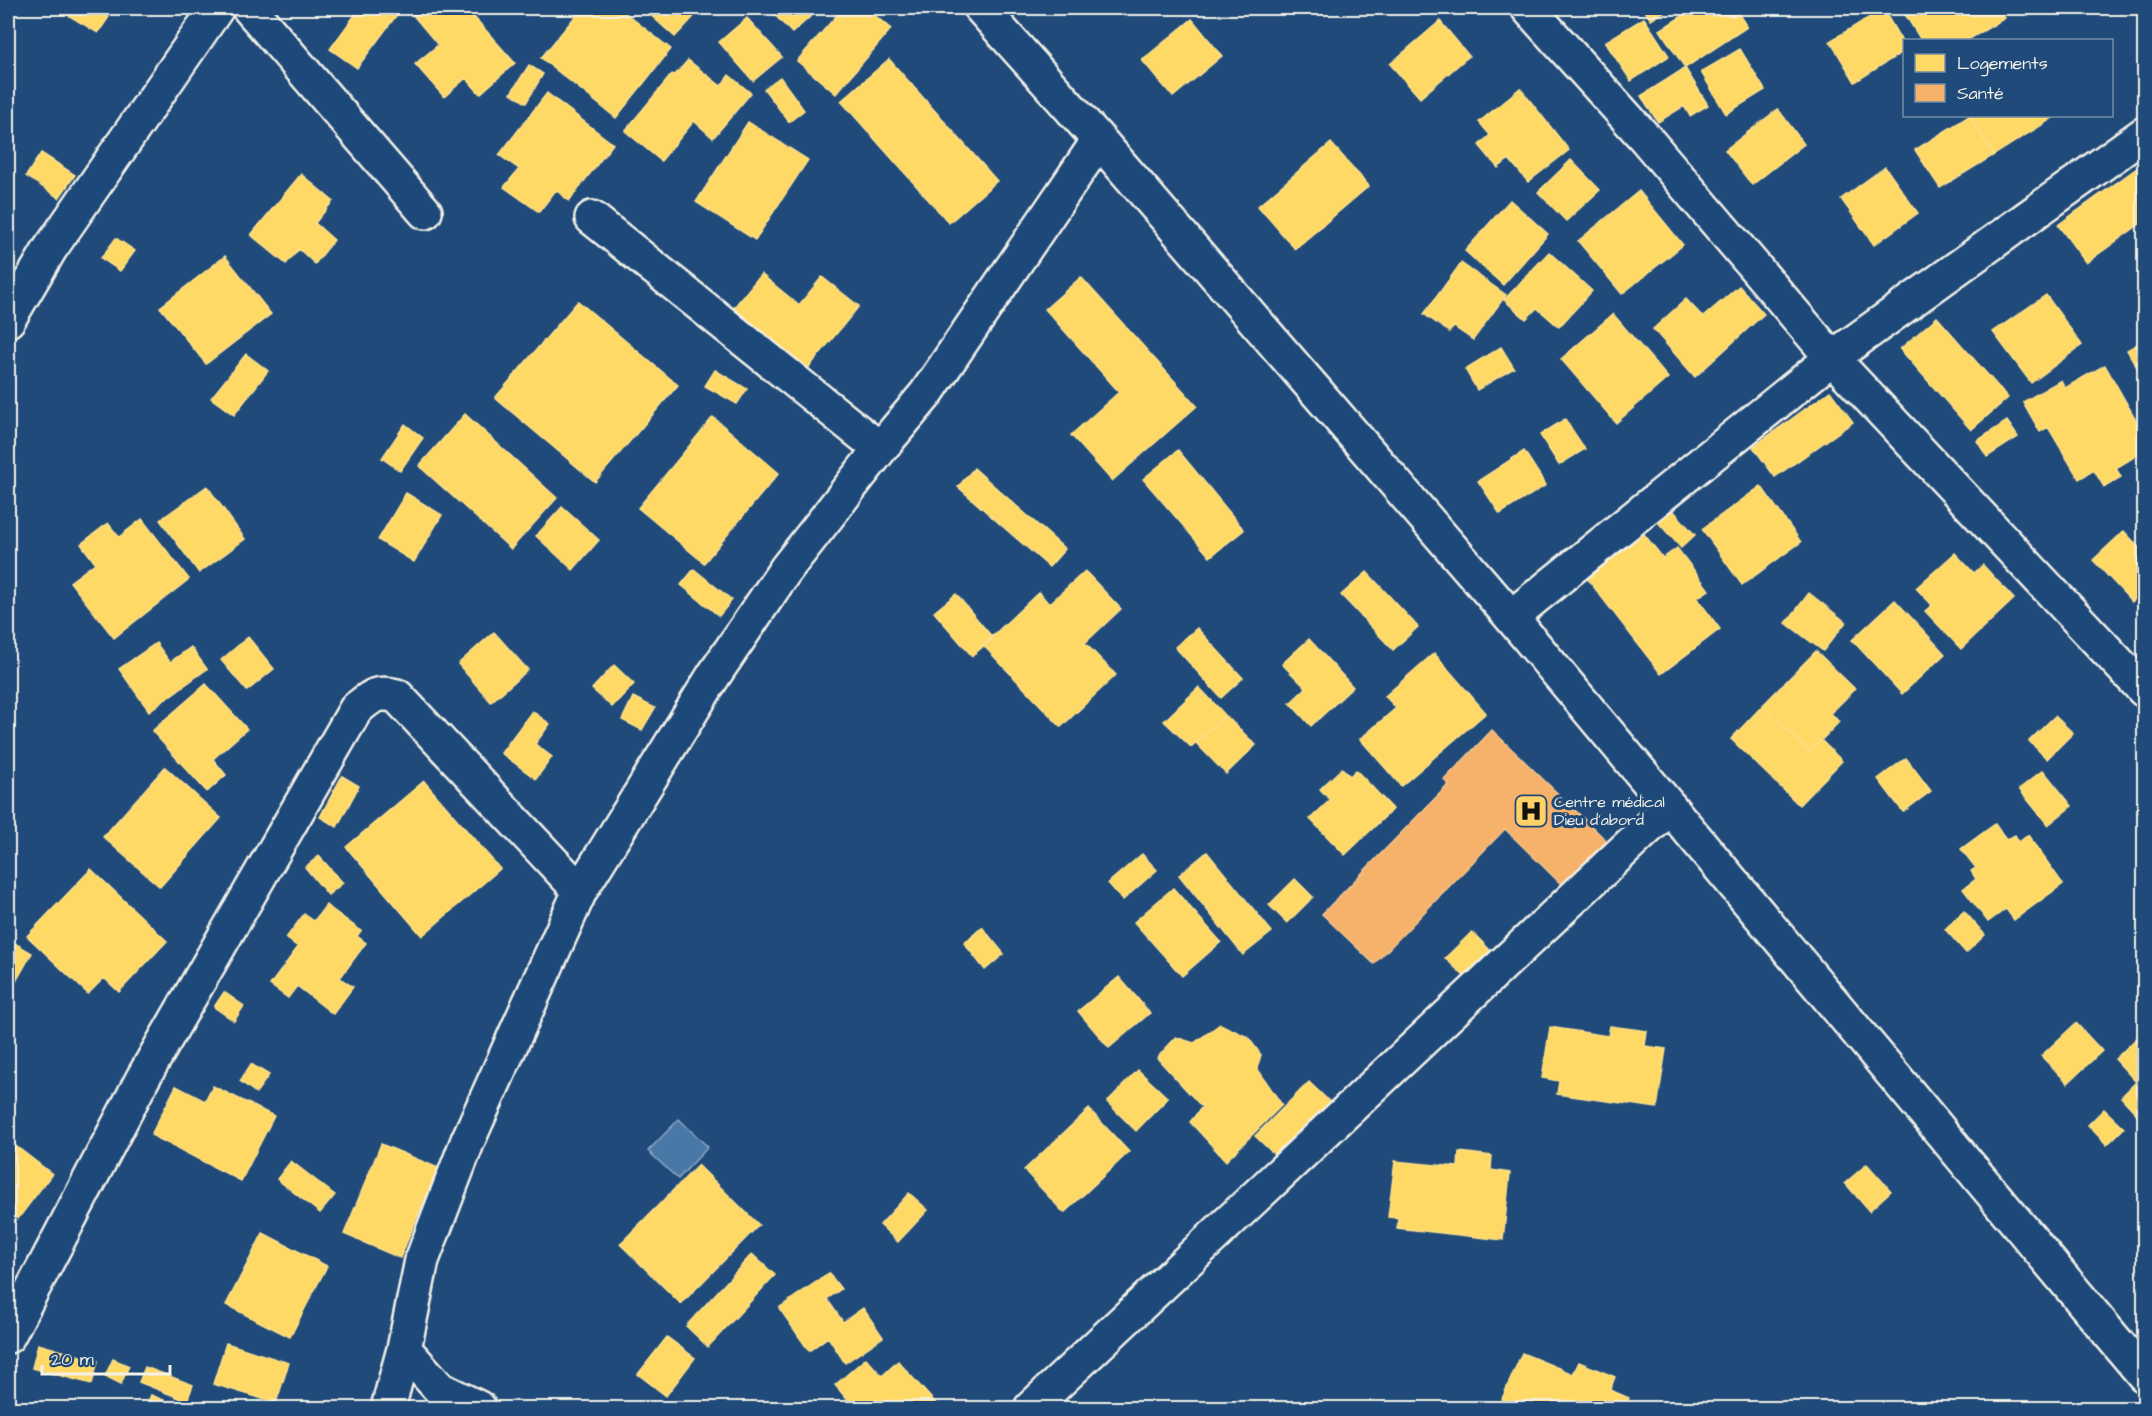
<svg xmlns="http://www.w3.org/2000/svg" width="2152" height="1416" viewBox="0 0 2152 1416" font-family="'Architects Daughter',sans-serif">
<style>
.water{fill:#4a78a6;stroke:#8ea8c0;stroke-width:1.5}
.homes{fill:#ffd966;stroke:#fce08d;stroke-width:1.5}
.health{fill:#f6b26b;stroke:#f5c590;stroke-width:1.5}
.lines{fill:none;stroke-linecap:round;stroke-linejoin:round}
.minor-casing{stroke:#f4f1e8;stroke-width:38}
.minor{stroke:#1f4a7a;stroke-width:33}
.labels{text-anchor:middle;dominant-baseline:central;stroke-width:6;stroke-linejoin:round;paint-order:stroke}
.poi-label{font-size:16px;fill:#f4f1e8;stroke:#1f4a7a;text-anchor:start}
</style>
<rect width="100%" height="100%" fill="#1f4a7a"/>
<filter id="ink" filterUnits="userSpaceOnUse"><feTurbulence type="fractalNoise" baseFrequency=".0167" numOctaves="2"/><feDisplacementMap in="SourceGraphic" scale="12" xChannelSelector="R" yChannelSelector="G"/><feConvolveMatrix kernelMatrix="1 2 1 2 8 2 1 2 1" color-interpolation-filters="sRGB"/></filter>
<g filter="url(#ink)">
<path class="water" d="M 679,1119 L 708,1147 L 678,1179 L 648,1151 Z"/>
<path class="homes" d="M 73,8 L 94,8 L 109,17 L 98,33 L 68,15 Z
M 360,8 L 402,8 L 357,68 L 330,49 Z
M 419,8 L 466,8 L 515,63 L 480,94 L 466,78 L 444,97 L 415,64 L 438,45 L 412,14 Z
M 582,8 L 619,8 L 671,49 L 616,118 L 541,58 Z
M 650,8 L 702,8 L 675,37 L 647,12 Z
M 768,8 L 820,8 L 792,33 Z
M 843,8 L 866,8 L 891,29 L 836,94 L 797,61 Z
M 1643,8 L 1671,8 L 1651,20 Z
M 1695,8 L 1704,8 L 1711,17 L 1725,8 L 1735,8 L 1747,27 L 1685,68 L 1660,30 Z
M 1901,8 L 1998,8 L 2005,18 L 1968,40 L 1921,40 Z
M 1883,9 L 1904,45 L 1904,51 L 1855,82 L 1830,41 Z
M 747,18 L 782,57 L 753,81 L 719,42 Z
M 1644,18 L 1669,56 L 1631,81 L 1605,42 Z
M 1192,19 L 1222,56 L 1173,97 L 1142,60 Z
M 1440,21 L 1469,56 L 1420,98 L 1390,64 Z
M 1740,49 L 1765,90 L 1726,114 L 1701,72 Z
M 889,59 L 997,181 L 949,223 L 841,101 Z
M 688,60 L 721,86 L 729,75 L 751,93 L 713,138 L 694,121 L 661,161 L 625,131 L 672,74 L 675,75 Z
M 529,65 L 543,74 L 526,103 L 511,93 Z
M 1685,68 L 1708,105 L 1690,116 L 1684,106 L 1658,122 L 1641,96 Z
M 780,77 L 804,110 L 789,122 L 764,89 Z
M 1520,88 L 1569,150 L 1528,182 L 1509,159 L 1498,168 L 1479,145 L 1490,135 L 1479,122 Z
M 547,93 L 613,144 L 569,201 L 556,190 L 539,212 L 504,187 L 519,169 L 499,155 Z
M 1778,109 L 1804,144 L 1752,185 L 1725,150 Z
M 1969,116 L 2056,116 L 1994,155 Z
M 1969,116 L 1994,155 L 1940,188 L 1915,150 Z
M 748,122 L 808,160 L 755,240 L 696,202 Z
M 1331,143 L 1369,186 L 1295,249 L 1258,206 Z
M 41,153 L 75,175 L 59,198 L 26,176 Z
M 1571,160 L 1600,190 L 1566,221 L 1538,192 Z
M 2144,163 L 2144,221 L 2086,263 L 2058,225 Z
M 1885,167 L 1918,213 L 1874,245 L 1841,199 Z
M 301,174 L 333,201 L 315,223 L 334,240 L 315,264 L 299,249 L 286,264 L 251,235 Z
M 1639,191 L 1683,245 L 1622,294 L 1578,241 Z
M 1510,200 L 1548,234 L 1503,285 L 1465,251 Z
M 116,238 L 135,251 L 120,271 L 101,258 Z
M 1549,252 L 1592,291 L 1559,327 L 1537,308 L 1526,319 L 1504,300 Z
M 225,256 L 271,314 L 206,364 L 160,307 Z
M 1461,263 L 1506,295 L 1473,340 L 1454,327 L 1449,332 L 1424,314 Z
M 761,274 L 799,305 L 822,277 L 859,306 L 801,377 L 727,316 Z
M 1081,277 L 1197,406 L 1112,481 L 1071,435 L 1119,392 L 1045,309 Z
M 1739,286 L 1764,314 L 1695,377 L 1653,329 L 1686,299 L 1703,317 Z
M 2046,295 L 2082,345 L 2031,383 L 1993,332 Z
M 578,301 L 678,385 L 595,482 L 495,398 Z
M 1613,314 L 1668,378 L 1616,423 L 1561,359 Z
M 1937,317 L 2008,398 L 1971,430 L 1900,349 Z
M 2143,341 L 2144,368 L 2139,371 L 2127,350 Z
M 1501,347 L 1514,368 L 1477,390 L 1465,369 Z
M 246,354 L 268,371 L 234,415 L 211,398 Z
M 2105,365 L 2144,434 L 2144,451 L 2116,468 L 2121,477 L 2104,487 L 2094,470 L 2079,479 L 2048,427 L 2040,432 L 2023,402 L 2061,380 L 2065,388 Z
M 715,370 L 747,389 L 737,404 L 705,386 Z
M 1830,391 L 1853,422 L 1775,477 L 1753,447 Z
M 465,414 L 557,498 L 511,549 L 419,466 Z
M 713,417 L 779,473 L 704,563 L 638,508 Z
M 1565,419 L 1585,449 L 1559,465 L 1540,435 Z
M 2007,421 L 2018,437 L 1987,457 L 1977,441 Z
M 405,424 L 423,438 L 400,471 L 382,458 Z
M 1178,450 L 1244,530 L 1210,557 L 1143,479 Z
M 1524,451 L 1546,485 L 1500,514 L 1478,481 Z
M 974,468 L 1065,549 L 1049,567 L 958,487 Z
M 207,486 L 245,539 L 199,573 L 160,520 Z
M 1761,486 L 1801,542 L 1742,585 L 1702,529 Z
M 406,493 L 442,515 L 414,562 L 378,540 Z
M 562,507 L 599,540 L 573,570 L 536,536 Z
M 1672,509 L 1695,535 L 1681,548 L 1657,521 Z
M 142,519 L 189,579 L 114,638 L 70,582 L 95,563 L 81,544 L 108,523 L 119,537 Z
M 1636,524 L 1663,558 L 1677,548 L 1709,590 L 1697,598 L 1720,629 L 1661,674 L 1579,568 Z
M 2124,531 L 2144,553 L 2144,590 L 2132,602 L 2093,560 Z
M 1955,553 L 1974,573 L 1983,565 L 2014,599 L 1961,649 L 1925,611 L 1932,605 L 1916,588 Z
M 694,569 L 732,600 L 719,616 L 681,585 Z
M 1085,571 L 1121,609 L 1085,643 L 1116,675 L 1061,727 L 983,645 L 1039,592 L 1049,604 Z
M 1367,572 L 1418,627 L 1393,650 L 1341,595 Z
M 1809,593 L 1846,622 L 1823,651 L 1786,623 Z
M 956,594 L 993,638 L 972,656 L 934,612 Z
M 1895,600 L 1945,654 L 1902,694 L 1852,640 Z
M 1197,628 L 1243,678 L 1221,698 L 1175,647 Z
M 494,632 L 528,670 L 491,702 L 458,664 Z
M 248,637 L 274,669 L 247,691 L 221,660 Z
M 1309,639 L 1353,687 L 1311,726 L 1290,703 L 1306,688 L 1282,664 Z
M 156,643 L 170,662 L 191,647 L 207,669 L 149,711 L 119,669 Z
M 1816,651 L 1855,689 L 1831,713 L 1839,722 L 1810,752 L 1762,706 Z
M 1434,653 L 1486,713 L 1401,786 L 1360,739 L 1396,708 L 1385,696 Z
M 614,665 L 634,684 L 612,707 L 592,689 Z
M 206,684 L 247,729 L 213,759 L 226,775 L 207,792 L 152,731 Z
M 1199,687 L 1225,715 L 1191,747 L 1164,721 Z
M 633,697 L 655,708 L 642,730 L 622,720 Z
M 1762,706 L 1810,752 L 1821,740 L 1842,761 L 1799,805 L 1731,739 Z
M 532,711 L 550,724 L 535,744 L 552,757 L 536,779 L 501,753 Z
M 1225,715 L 1256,745 L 1226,774 L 1196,743 Z
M 2055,716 L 2073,733 L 2047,759 L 2029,741 Z
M 1906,758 L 1931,791 L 1903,812 L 1878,779 Z
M 165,767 L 221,818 L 160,887 L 103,837 Z
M 1342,768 L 1350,776 L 1356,770 L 1393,809 L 1345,855 L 1310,819 L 1330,800 L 1320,789 Z
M 2043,770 L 2072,806 L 2048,825 L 2019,789 Z
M 342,776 L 359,786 L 337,827 L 320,817 Z
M 424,781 L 500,869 L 422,936 L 346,847 Z
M 1995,824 L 2006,840 L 2015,835 L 2019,842 L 2028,835 L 2063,884 L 2014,920 L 2006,909 L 1988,922 L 1963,889 L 1976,879 L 1971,871 L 1976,868 L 1961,849 Z
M 1207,852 L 1272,932 L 1243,955 L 1179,875 Z
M 1142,854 L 1157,870 L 1123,900 L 1108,883 Z
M 319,856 L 343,883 L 328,895 L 305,867 Z
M 91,869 L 167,941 L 119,992 L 104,978 L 88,994 L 27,936 Z
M 1295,879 L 1313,897 L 1287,923 L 1269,905 Z
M 1173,888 L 1221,942 L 1182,976 L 1134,922 Z
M 326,905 L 361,931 L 357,936 L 366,943 L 340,978 L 353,987 L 333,1014 L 297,986 L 288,998 L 270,985 L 298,947 L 286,938 L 304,914 L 314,921 Z
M 1964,911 L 1985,935 L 1966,953 L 1945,929 Z
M 982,927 L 1004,954 L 985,970 L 964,943 Z
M 1472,932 L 1490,950 L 1464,976 L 1445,958 Z
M 11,941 L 32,953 L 14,985 L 8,981 L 8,946 Z
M 1119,977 L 1150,1013 L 1109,1048 L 1078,1011 Z
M 224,992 L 244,1006 L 234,1021 L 214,1007 Z
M 2076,1023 L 2102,1051 L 2068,1083 L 2041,1056 Z
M 1220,1024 L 1248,1037 L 1261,1055 L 1257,1068 L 1282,1105 L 1226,1161 L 1190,1122 L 1202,1107 L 1157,1058 L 1176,1037 L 1194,1043 Z
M 1610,1026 L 1647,1031 L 1645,1046 L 1666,1049 L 1657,1108 L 1557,1094 L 1559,1081 L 1542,1078 L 1550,1027 L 1608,1036 Z
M 2144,1031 L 2144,1122 L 2121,1097 L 2136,1082 L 2115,1059 Z
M 251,1064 L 269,1075 L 256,1093 L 240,1081 Z
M 1138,1070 L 1168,1098 L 1136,1131 L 1107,1102 Z
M 1309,1082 L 1331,1103 L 1277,1157 L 1255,1136 Z
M 176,1086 L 205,1101 L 213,1086 L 274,1116 L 241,1181 L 151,1135 Z
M 1089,1109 L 1129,1152 L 1064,1213 L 1024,1170 Z
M 2104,1109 L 2124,1128 L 2107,1145 L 2088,1125 Z
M 8,1140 L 52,1174 L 18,1219 L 8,1211 Z
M 381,1144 L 438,1168 L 400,1258 L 344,1234 Z
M 1459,1152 L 1492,1156 L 1491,1170 L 1510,1173 L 1503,1240 L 1397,1228 L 1398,1218 L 1388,1217 L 1395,1161 L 1458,1167 Z
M 291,1161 L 335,1195 L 320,1213 L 277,1179 Z
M 1867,1164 L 1891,1191 L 1869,1211 L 1845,1183 Z
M 698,1165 L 759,1225 L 681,1304 L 620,1244 Z
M 909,1193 L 928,1210 L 898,1242 L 880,1225 Z
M 263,1233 L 327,1266 L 290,1337 L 226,1305 Z
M 752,1254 L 775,1275 L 708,1347 L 686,1326 Z
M 829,1273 L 841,1289 L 827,1299 L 843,1322 L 863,1308 L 883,1337 L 845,1363 L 828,1337 L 809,1351 L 779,1308 Z
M 667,1337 L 695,1358 L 666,1396 L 638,1374 Z
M 226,1343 L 289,1363 L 276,1403 L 213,1384 Z
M 38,1344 L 98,1361 L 92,1384 L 32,1368 Z
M 1522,1353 L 1573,1374 L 1579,1362 L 1615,1377 L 1610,1390 L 1629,1398 L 1625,1408 L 1498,1408 Z
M 866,1358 L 882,1376 L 898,1361 L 938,1406 L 934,1408 L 846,1408 L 851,1404 L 835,1385 Z
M 113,1359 L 129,1366 L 121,1384 L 105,1376 Z
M 145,1367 L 193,1385 L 187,1401 L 139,1382 Z
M 151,1395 L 184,1408 L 145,1408 Z"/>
<path class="health" d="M 1492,730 L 1609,843 L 1565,888 L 1505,829 L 1374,964 L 1322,914 L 1449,784 L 1444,780 Z"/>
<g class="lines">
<defs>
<path id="minor" d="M 249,8 L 425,212
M 981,8 L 1099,140 L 1511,617 L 2144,1375
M 1528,8 L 1646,139 L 1832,358 L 2144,690
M 592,218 L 880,449
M 8,320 L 50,249 L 217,8
M 1511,617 L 1832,358 L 2144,134
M 8,1336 L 143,1078 L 356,709 C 372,696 376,691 397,696 L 580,891
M 404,1349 L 440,1389 L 479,1408
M 388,1408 L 404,1349 L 422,1260 L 468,1140 L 580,891 L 714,675 L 786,569 L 880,449 L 926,394 L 1099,140
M 1031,1408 L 1670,807"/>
</defs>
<use href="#minor" class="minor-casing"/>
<use href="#minor" class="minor"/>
</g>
</g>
<defs>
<symbol id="hospital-square" viewBox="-11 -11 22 22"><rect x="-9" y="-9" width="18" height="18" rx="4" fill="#ffd166" stroke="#1f4a7a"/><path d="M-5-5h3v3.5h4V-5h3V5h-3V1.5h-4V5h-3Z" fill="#111"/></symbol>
</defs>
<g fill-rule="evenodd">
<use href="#hospital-square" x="1512" y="792" width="38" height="38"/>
</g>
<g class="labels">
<g class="poi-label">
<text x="1554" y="802">Centre médical<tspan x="1554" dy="18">Dieu d'abord</tspan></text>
</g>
</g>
<rect width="2152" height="1416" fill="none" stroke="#1f4a7a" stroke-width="30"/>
<rect x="15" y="15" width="2122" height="1386" fill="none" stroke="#f4f1e8" stroke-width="2" filter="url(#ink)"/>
<rect x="1903" y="39" width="210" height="78" fill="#1f4a7a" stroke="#748da6" stroke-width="1.5"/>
<rect x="1915" y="54" width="30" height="18" fill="#ffd966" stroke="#748da6" stroke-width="1.5"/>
<text x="1957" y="69" font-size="18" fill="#f4f1e8">Logements</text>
<rect x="1915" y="84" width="30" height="18" fill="#f6b26b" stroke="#748da6" stroke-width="1.5"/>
<text x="1957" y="99" font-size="18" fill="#f4f1e8">Santé</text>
<path d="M42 1365v9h128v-9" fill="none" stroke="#f4f1e8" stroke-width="3"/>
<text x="51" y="1365" font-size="18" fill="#f4f1e8" stroke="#1f4a7a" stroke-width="4.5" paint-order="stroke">20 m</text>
</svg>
